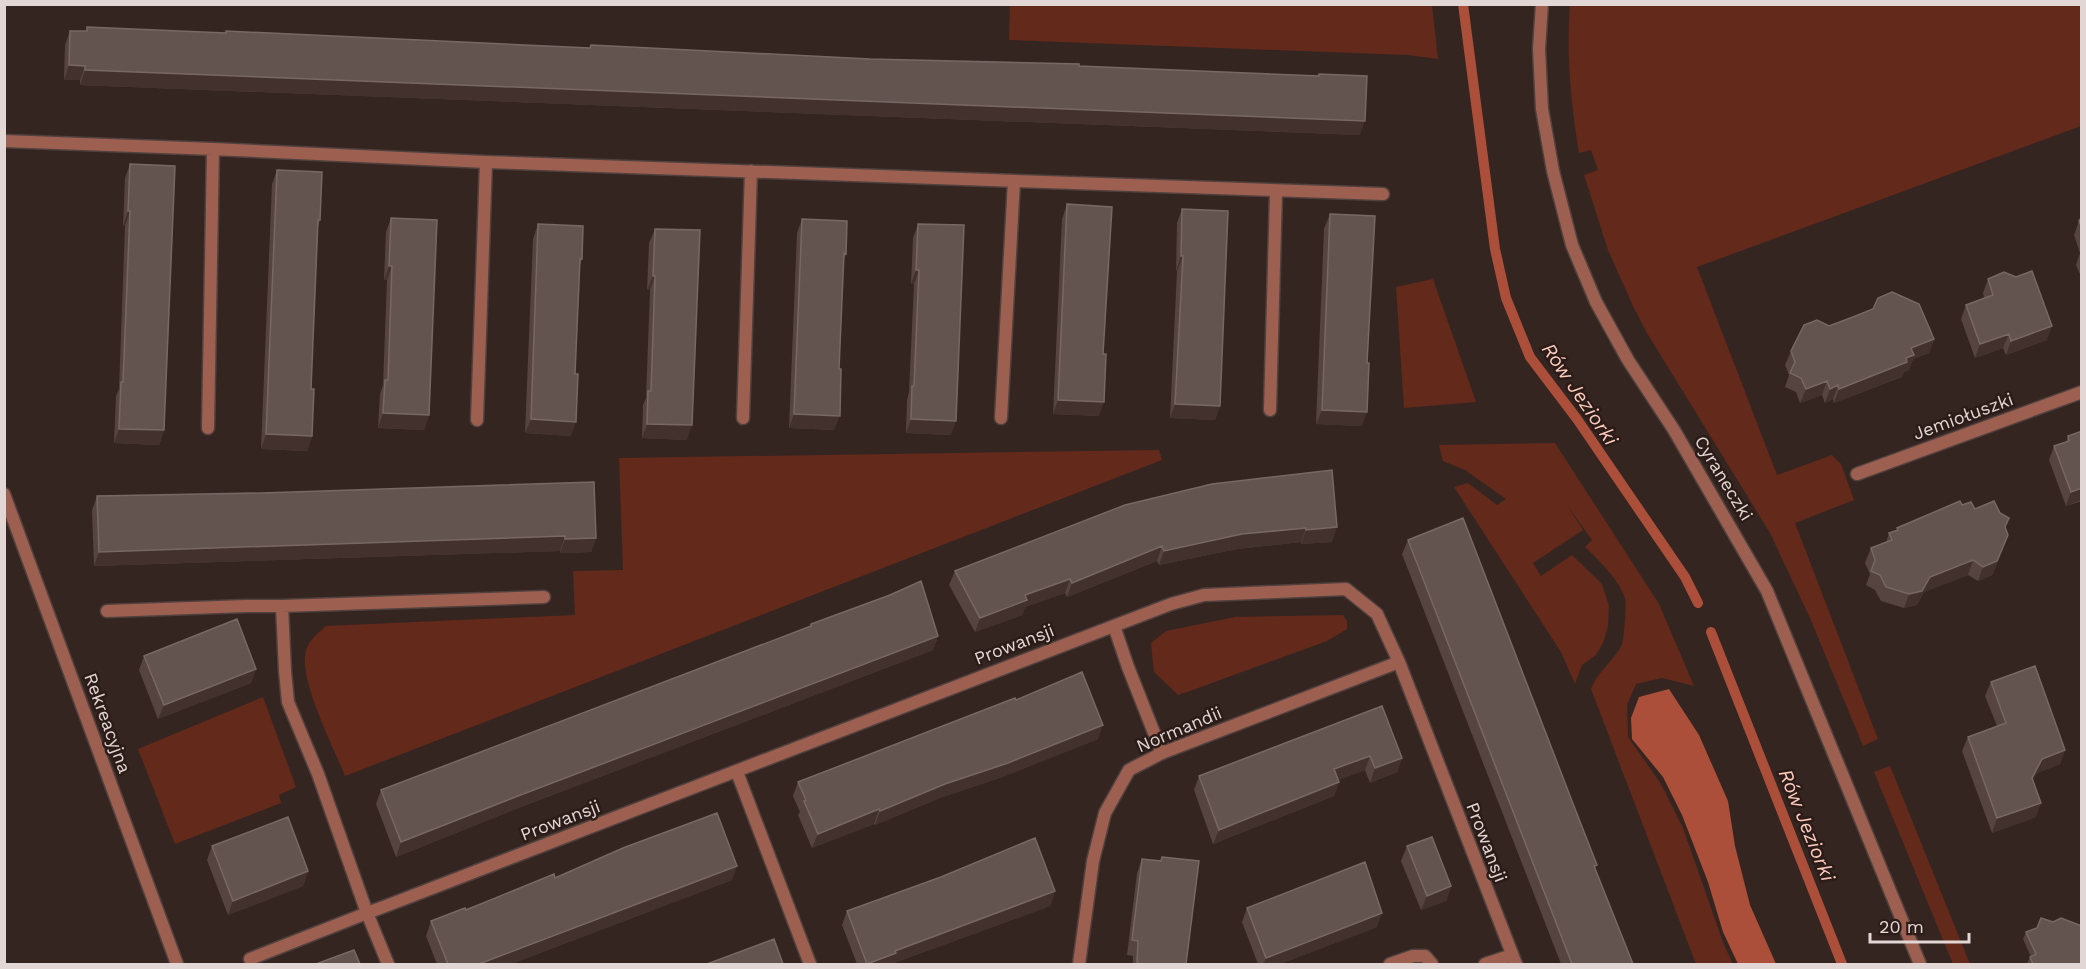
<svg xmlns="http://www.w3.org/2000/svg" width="2086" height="969" viewBox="0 0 2086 969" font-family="'Work Sans',sans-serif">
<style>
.green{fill:#63291b}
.water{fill:#ab4f3a}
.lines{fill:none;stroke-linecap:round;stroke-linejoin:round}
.stream{stroke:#ab4f3a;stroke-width:10}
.service-casing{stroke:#51413e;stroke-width:15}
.minor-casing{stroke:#51413e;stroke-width:15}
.tertiary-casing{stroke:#51413e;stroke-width:15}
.service{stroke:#9c5f50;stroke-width:12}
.minor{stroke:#9c5f50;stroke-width:12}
.tertiary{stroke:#9c5f50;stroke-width:12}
.wall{fill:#554440}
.shaded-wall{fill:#42312d}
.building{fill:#645450;stroke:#786865;stroke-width:1.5}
.labels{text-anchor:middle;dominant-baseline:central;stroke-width:5;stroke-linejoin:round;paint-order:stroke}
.street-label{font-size:18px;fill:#e2d7d4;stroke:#2b1c18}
.water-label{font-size:20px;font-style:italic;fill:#fecbbe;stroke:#2b1c18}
</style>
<rect width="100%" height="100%" fill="#352521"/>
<path class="green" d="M 1432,5 L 1438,59 L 1408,55 L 1009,40 L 1010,5 Z
M 1570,5 L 2081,5 L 2081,126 L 1697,267 L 1777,475 L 1832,455 L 1841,464 L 1854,500 L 1795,523 L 1878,739 L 1863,746 L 1810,618 L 1770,533 L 1647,333 L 1633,306 L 1608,250 L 1584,175 L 1598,170 L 1591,150 L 1579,153 C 1571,104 1566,54 1570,5 Z
M 1433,279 L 1476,402 L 1404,408 L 1396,287 Z
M 1555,443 L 1659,604 L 1694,686 L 1662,678 L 1636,684 L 1627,705 L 1628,737 L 1661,784 L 1683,828 L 1724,945 L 1733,964 L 1696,964 L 1591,689 C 1597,672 1618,656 1622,644 C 1624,637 1627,604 1625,598 C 1620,581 1597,558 1585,547 L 1592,540 L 1567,505 L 1583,530 L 1533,563 L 1541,576 L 1572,555 L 1602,584 L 1609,606 L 1608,626 L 1603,643 L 1596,655 L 1582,665 L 1575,684 L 1561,652 L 1454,487 L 1468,483 L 1497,505 L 1506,499 L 1465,470 L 1443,461 L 1439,445 Z
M 1159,450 L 1162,460 L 345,776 C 333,746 302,686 305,656 C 306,642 317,634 326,626 L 575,615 L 573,571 L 623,570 L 619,458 Z
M 1343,615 L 1347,621 L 1347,629 L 1327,641 L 1190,691 L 1178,695 L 1154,672 L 1151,643 L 1166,631 L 1235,617 Z
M 263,697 L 296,787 L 279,795 L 281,803 L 175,844 L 138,749 Z
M 1890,766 L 1970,964 L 1953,964 L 1874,772 Z"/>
<path class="water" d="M 1669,689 L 1699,735 L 1728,801 L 1735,846 L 1750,905 L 1776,964 L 1738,964 L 1723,932 L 1708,882 L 1682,815 L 1663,777 L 1632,739 L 1631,718 L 1639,697 Z"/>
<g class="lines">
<path class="stream" d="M 1463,4 L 1495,249 L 1506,298 L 1530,357 L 1577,419 L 1685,577 L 1698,603
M 1711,632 L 1842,964"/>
<defs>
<path id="service" d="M 4,141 L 213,149 L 486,162 L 1383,194
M 1270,410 L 1276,192
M 743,418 L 751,171
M 1001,418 L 1014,181
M 477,420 L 486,162
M 208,428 L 213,149
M 282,606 L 544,597
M 107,611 L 246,606 L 282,606 L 285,671 L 288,702 L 318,774 L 367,913 L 250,959
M 1114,626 L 1128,667 L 1162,753
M 737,772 L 810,964
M 1390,964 L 1413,956 L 1425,956 L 1432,964
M 1485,964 L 1512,955"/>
<path id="minor" d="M 1857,474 L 2082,392
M 4,494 L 177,964
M 388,964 L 367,913 L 391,904 C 651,804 910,703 1171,604 L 1204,595 L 1346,589 L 1377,614 L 1399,662 L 1516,964
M 1079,964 L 1093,861 L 1105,813 L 1129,770 L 1162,753 L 1399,662"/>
<path id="tertiary" d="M 1542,4 L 1539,49 L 1542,109 L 1553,171 L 1572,245 L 1596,302 L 1628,360 L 1674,430 L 1767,591 L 1920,964"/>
</defs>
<use href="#service" class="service-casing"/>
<use href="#minor" class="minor-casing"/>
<use href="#tertiary" class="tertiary-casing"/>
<use href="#service" class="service"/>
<use href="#minor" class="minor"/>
<use href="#tertiary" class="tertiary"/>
</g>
<path class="wall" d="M 87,27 L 225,33 L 226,31 L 590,48 L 591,45 L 870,59 L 1319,76 L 1319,74 L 1360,135 L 80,85 L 80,80 L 64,80 L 65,45 L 70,31 L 86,31 Z
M 130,164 L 164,430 L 159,445 L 114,443 L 116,396 L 119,389 L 125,226 L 123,226 L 125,178 Z
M 277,170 L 320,220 L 318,227 L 311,389 L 312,436 L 307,451 L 261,449 L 272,184 Z
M 1067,204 L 1099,416 L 1053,414 L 1062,219 Z
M 1182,209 L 1220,406 L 1215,420 L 1170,418 L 1177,271 L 1176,271 L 1177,223 Z
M 1330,214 L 1362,426 L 1316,424 L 1324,229 Z
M 2082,216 L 2082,279 L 2076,265 L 2080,253 L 2074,235 L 2079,221 Z
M 391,218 L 429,415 L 424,430 L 378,428 L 380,394 L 383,385 L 387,280 L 384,280 L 386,232 Z
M 802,219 L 846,254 L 843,261 L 834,430 L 789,428 L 797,233 Z
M 538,224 L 582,259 L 579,268 L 571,436 L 525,433 L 533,239 Z
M 918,224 L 951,435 L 906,433 L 907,400 L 909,392 L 914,284 L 911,284 L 913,238 Z
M 655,229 L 687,440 L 642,438 L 643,405 L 646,398 L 650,290 L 647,290 L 649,243 Z
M 1988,279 L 2047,340 L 2006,355 L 2003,348 L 1975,358 L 1961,319 L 1966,305 L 1984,298 L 1983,293 Z
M 1934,339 L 1929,353 L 1913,359 L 1909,370 L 1904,372 L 1902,377 L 1834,403 L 1833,399 L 1825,403 L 1822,395 L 1800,403 L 1796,392 L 1785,387 L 1789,375 L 1785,365 L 1791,351 Z
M 2082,431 L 2082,501 L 2066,506 L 2049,460 L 2054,446 L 2066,442 L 2068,436 Z
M 1332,470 L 1332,542 L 1301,544 L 1301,542 L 1237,549 L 1159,565 L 1157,561 L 1067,597 L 1065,593 L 1025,607 L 1022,615 L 975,632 L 949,585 L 955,571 Z
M 97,496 L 596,538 L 591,552 L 560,553 L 560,551 L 94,566 L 92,510 Z
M 1962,505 L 1975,509 L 2005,529 L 2003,549 L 1992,575 L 1978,581 L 1968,575 L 1924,592 L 1917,605 L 1904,608 L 1881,601 L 1875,590 L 1866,585 L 1870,574 L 1865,563 L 1871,548 L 1886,543 L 1889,533 L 1896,531 L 1897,528 Z
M 1408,540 L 1597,865 L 1595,868 L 1633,964 L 1561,964 L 1402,554 Z
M 811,624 L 938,636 L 933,650 L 513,810 L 396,857 L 376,804 L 381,790 L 809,627 Z
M 144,656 L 256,669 L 251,683 L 158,719 L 139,670 Z
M 1991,682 L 2065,750 L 2060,764 L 2037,773 L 2033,780 L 2036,817 L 1992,833 L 1962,751 L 1968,737 L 1997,726 L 1985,696 Z
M 1016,700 L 1098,739 L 1002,777 L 940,798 L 875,825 L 874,824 L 812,848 L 798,815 L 800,812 L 793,796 L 798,782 Z
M 1382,706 L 1402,758 L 1397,772 L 1370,783 L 1365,770 L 1338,780 L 1339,782 L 1334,796 L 1213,844 L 1194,790 L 1199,776 Z
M 212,846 L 308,871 L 303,886 L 228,915 L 207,860 Z
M 1407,846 L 1451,886 L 1446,901 L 1421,910 L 1401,861 Z
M 1162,857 L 1186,964 L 1133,964 L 1133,956 L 1127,955 L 1137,873 L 1142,859 L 1161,861 Z
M 555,878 L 732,880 L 511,964 L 437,964 L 426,936 L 431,921 Z
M 1055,891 L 1050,906 L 891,964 L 857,964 L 842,925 L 847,911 Z
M 1247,908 L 1377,927 L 1280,964 L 1258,964 L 1242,922 Z
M 2053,922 L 2082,964 L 2027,964 L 2030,957 L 2031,957 L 2023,939 L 2026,932 Z"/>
<path class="shaded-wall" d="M 69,65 L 85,66 L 80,80 L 64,80 Z
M 85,70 L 1365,121 L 1360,135 L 80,85 Z
M 128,211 L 130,211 L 125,226 L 123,226 Z
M 1181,256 L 1183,256 L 1177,271 L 1176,271 Z
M 389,266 L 392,266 L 387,280 L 384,280 Z
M 916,270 L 919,270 L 914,284 L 911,284 Z
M 653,276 L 655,276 L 650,290 L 647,290 Z
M 2052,326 L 2047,340 L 2006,355 L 2011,341 Z
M 2009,334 L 2003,348 L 1975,358 L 1980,344 Z
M 1934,339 L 1929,353 L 1913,359 L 1909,370 L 1904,372 L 1902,377 L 1834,403 L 1839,389 L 1911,348 Z
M 1827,381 L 1822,395 L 1800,403 L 1806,389 Z
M 1838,385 L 1833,399 L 1825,403 L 1830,389 Z
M 1058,400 L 1104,402 L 1099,416 L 1053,414 Z
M 1175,404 L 1220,406 L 1215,420 L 1170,418 Z
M 1322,410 L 1367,412 L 1362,426 L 1316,424 Z
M 383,413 L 429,415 L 424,430 L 378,428 Z
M 794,414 L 840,416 L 834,430 L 789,428 Z
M 531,419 L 576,422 L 571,436 L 525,433 Z
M 911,419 L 956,421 L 951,435 L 906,433 Z
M 647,424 L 692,425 L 687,440 L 642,438 Z
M 119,429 L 164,430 L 159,445 L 114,443 Z
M 266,434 L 312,436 L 307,451 L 261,449 Z
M 2082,488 L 2081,500 L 2066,506 L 2071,492 Z
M 1337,527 L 1332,542 L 1301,544 L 1306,530 Z
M 1306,528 L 1301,542 L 1237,549 L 1159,565 L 1164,551 L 1242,534 Z
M 2008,535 L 1992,575 L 1978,581 L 1983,567 Z
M 565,536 L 560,551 L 94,566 L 99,552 Z
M 596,538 L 591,552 L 560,553 L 565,539 Z
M 1162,546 L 1157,561 L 1067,597 L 1072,583 Z
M 1973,560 L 1968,575 L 1924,592 L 1917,605 L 1904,608 L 1909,594 L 1930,577 Z
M 1070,579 L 1065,593 L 1025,607 L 1022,615 L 975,632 L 980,618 L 1025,595 Z
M 938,636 L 933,650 L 513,810 L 396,857 L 401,842 L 518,796 Z
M 256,669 L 251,683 L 158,719 L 164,705 Z
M 1103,725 L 1098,739 L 1002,777 L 940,798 L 875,825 L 880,811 L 945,784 Z
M 2065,750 L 2060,764 L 2037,773 L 2027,792 L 2032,778 L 2042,759 Z
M 1370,756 L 1365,770 L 1329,783 L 1334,769 Z
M 1402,758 L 1397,772 L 1370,783 L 1375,768 Z
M 1339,782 L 1334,796 L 1213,844 L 1219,830 Z
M 2041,803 L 2036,817 L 1992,833 L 1997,818 Z
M 879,809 L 874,824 L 812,848 L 818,834 Z
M 737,866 L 732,880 L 511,964 L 479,964 Z
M 308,871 L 303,886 L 228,915 L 233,901 Z
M 1451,886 L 1446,901 L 1421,910 L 1427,896 Z
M 1055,891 L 1050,906 L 891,964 L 867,964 L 895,951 Z
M 1382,913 L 1377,927 L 1280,964 L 1263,964 L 1266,958 Z"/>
<path class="building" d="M 87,27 L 226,33 L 226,31 L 590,48 L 591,45 L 870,59 L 1079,64 L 1079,66 L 1319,76 L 1319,74 L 1367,76 L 1365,121 L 85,70 L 85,66 L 69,65 L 70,31 L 87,31 Z
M 130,164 L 175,166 L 164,430 L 119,429 L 121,382 L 123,382 L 130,211 L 128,211 Z
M 277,170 L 322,172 L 320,220 L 318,220 L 311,389 L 314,389 L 312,436 L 266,434 Z
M 1067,204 L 1112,207 L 1103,354 L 1106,354 L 1104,402 L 1058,400 Z
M 1182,209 L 1228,211 L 1220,406 L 1175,404 L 1183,256 L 1181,256 Z
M 1330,214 L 1375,216 L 1367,363 L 1369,363 L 1367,412 L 1322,410 Z
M 2082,216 L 2082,228 L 2079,221 Z
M 391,218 L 437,220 L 429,415 L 383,413 L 385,380 L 388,380 L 392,266 L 389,266 Z
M 802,219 L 847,221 L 846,254 L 844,253 L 839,369 L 841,369 L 840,416 L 794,414 Z
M 538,224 L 583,226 L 582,259 L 580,259 L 575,374 L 578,374 L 576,422 L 531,419 Z
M 918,224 L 964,225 L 956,421 L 911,419 L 912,386 L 914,386 L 919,270 L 916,270 Z
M 655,229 L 700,230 L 692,425 L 647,424 L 648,391 L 651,391 L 655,276 L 653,276 Z
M 2032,271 L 2052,326 L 2011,341 L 2009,334 L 1980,344 L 1966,305 L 1993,295 L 1988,279 L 2004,272 L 2016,277 Z
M 1892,292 L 1919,304 L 1934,339 L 1911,348 L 1914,355 L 1906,358 L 1907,362 L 1839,389 L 1838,385 L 1830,389 L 1827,381 L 1806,389 L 1801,378 L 1790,373 L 1795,362 L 1791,351 L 1804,325 L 1817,320 L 1829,326 L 1853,317 L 1873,309 L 1878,298 Z
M 2082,431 L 2082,488 L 2071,492 L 2054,446 L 2069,441 L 2068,436 Z
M 1332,470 L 1337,527 L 1306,530 L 1306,528 L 1242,534 L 1164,551 L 1162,546 L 1072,583 L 1070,579 L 1025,595 L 1027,600 L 980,618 L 955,571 L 1125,505 L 1212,484 Z
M 594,482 L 596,538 L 565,539 L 565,536 L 99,552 L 97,496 L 262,493 Z
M 1960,501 L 1962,505 L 1971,502 L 1975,509 L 1994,501 L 2000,513 L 2009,518 L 2005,527 L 2008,535 L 1997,561 L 1983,567 L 1973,560 L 1930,577 L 1922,591 L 1909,594 L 1886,587 L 1880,575 L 1871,571 L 1875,560 L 1871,548 L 1892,540 L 1889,533 L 1898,530 L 1897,528 Z
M 1463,518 L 1572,801 L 1597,865 L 1594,866 L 1633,964 L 1572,964 L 1408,540 Z
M 921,581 L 938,636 L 518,796 L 401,842 L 381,790 L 811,626 L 811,624 L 890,595 Z
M 237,619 L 256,669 L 164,705 L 144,656 Z
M 2035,666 L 2065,750 L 2042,759 L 2032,778 L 2041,803 L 1997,818 L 1968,737 L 2006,723 L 1991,682 Z
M 1082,672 L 1103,725 L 1008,763 L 945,784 L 880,811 L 879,809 L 818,834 L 804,801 L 806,800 L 798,782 L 1015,698 L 1016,700 Z
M 1382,706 L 1402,758 L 1375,768 L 1370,756 L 1334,769 L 1339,782 L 1219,830 L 1199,776 Z
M 717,813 L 737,866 L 479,964 L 448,964 L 431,921 L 465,908 L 466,910 L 554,874 L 555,878 L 623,848 Z
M 288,817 L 308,871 L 233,901 L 212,846 Z
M 1432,837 L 1451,886 L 1427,896 L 1407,846 Z
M 1035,838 L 1055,891 L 895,951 L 896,953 L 867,964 L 847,911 L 941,877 Z
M 1162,857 L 1199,861 L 1186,964 L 1137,964 L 1138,941 L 1132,940 L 1142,859 L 1161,861 Z
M 1365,862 L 1382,913 L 1266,958 L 1247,908 Z
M 2041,918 L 2053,922 L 2061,918 L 2082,926 L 2082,964 L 2033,964 L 2030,957 L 2036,954 L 2026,932 L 2037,928 Z
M 774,939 L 783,964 L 707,964 Z
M 354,950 L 360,964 L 316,964 Z"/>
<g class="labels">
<g class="street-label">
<text transform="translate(1963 416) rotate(-20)">Jemiołuszki</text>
<text transform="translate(1724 478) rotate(59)">Cyraneczki</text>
<text transform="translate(1014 644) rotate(-21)">Prowansji</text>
<text transform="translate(108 723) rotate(70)">Rekreacyjna</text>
<text transform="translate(1179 729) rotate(-23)">Normandii</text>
<text transform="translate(560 820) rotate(-21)">Prowansji</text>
<text transform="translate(1487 842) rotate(69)">Prowansji</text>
</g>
<g class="water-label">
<text transform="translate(1580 394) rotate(56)">Rów Jeziorki</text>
<text transform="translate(1807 825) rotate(68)">Rów Jeziorki</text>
</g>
</g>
<rect width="2086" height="969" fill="none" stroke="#e2d7d4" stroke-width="12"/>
<path d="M1870 933v9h99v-9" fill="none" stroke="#e2d7d4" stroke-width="3"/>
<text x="1879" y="933" font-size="18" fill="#e2d7d4" stroke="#2b1c18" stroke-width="4.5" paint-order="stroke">20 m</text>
</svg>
